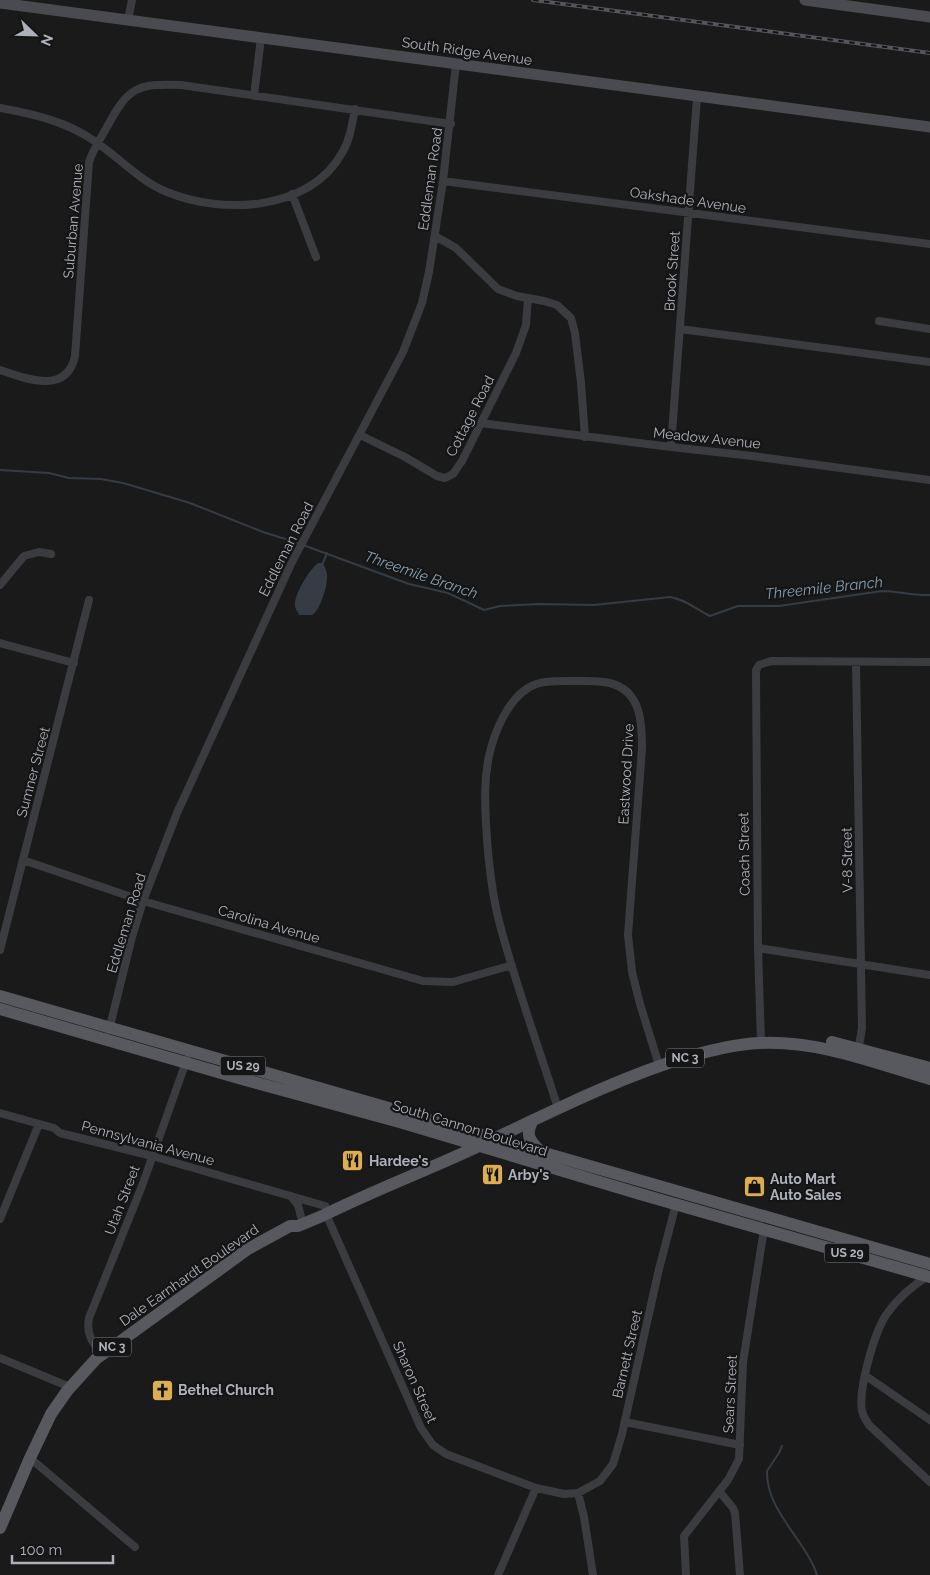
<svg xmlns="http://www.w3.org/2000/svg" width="930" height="1575" viewBox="0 0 930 1575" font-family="Raleway,sans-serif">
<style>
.water{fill:#353c43}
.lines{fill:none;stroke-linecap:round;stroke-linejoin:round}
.stream{stroke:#353c43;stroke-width:2}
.street{stroke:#3b3c40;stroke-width:8}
.secondary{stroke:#494b50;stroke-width:11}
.primary{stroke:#57595f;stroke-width:12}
.rail-casing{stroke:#54565b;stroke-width:4}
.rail{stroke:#151516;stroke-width:2;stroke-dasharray:5.5;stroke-linecap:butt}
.labels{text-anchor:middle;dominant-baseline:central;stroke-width:4.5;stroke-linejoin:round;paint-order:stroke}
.shield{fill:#151516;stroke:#808288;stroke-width:1}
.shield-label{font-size:12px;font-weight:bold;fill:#aeb1b9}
.street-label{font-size:14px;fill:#aeb1b9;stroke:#151516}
.poi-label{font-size:14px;font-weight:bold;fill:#aeb1b9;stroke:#151516;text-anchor:start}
.water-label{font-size:15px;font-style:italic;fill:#8a9eaf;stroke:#151516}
</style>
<rect width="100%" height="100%" fill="#1a1a1b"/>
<path class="water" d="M 318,563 L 323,563 C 325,568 328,573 327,578 C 327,587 320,611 312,615 L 299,615 C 298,612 296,610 295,607 C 293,596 309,570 318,563 Z"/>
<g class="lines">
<path class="stream" d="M 0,470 L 49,473 L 69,478 L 101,479 L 123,483 L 190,503 L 263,532 L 298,543
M 303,545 L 409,584 L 448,593 L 484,610 L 500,606 L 540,604 L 594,605 L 670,597 C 687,600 695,609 710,616 L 738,606 L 779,606 L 882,591 C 898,591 914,596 930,595
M 322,565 L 327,553
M 782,1446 L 779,1453 L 767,1471 C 766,1511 805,1539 817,1575"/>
<path class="street" d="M 128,20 L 132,0
M 254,96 L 261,38
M 0,108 C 33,114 65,121 93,140 C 119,157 138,180 167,192 C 222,215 310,211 342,153 C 350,140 352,124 355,109
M 443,181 L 930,244
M 292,194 L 316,257
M 435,236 L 456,248 L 498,289 L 517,296 L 544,301 L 557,305 L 571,318 L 575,333 L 581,383 L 585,437
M 879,321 L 930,329
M 680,329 L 930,362
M 0,370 C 26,379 67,395 75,356 L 89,162 C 93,150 100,139 107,127 C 128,88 136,83 181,85 L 451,124
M 481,423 L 671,447 L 752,456 L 930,480
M 360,435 L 405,457 L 437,476 L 445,478 L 453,474 L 462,461 L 516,353 L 526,325 L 528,298
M 671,447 L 697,97
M 0,585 L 24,556 L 39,552 L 51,554
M 0,643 L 74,663
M 856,662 L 862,1028 L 858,1052
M 23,860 L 143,901 L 423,981 L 453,982 L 512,965
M 758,948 L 930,975
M 0,950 L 89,600
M 109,1030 L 132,937 L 143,901 L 177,813 L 291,564 L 403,352 L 422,303 L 429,272 L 443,181 L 456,64
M 761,1043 L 758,948 L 756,670 L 759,665 L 771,661 L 930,662
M 556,1102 C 537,1043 516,985 500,925 C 491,892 488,858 486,824 C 485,801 484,779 489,756 C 494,733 507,701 528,688 C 540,680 558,681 572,681 C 584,681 598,680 610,683 C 641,691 642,722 642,748 L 628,935 L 632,972 L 640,1004 L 659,1065
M 0,1113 L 54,1128 L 60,1133 L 152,1156 L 325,1206
M 291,1196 L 298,1205 L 301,1217
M 326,1214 L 421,1428 L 433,1445 L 446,1454 L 536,1488 L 564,1494 L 578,1493 L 600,1481 L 613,1464 L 622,1434 L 659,1269 L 676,1204
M 0,1219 L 39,1124
M 928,1276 C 912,1286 897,1299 886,1315 C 874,1334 858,1389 862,1411 C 863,1416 866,1420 869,1425 L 930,1482
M 102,1355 C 92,1342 86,1334 89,1318 L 142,1186 L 187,1059
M 0,1358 L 70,1387
M 866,1376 L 930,1420
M 625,1422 L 740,1445
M 30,1458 L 135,1547
M 719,1491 L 733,1508 L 735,1513 L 740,1575
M 578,1493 L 584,1517 L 593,1575
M 498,1575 L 536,1488
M 686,1575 L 684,1536 L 728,1480 L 739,1459 L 743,1362 L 764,1229"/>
<path class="secondary" d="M 805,0 L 930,17
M 0,3 L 930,127"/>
<path class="primary" d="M 0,996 L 930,1264
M 0,1009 L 242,1079 L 403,1123 L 640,1194 L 930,1277
M 832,1042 L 930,1068
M 533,1120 C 525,1135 529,1140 540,1151
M 0,1528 L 30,1458 L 51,1414 L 67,1391 L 96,1359 L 248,1249 L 290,1226 L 298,1226 L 322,1216 C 374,1190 428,1170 481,1145 C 549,1113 617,1078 690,1056 C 713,1050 736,1044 760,1043 C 818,1040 875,1063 930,1079"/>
<defs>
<path id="rail" d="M 533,0 L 930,53"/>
</defs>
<use href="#rail" class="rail-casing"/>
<use href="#rail" class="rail"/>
</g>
<defs>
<symbol id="restaurant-square" viewBox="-11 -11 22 22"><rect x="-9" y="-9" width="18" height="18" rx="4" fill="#dcad51" stroke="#151516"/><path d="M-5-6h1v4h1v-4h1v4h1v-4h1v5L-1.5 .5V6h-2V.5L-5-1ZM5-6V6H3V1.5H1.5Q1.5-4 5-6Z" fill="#111"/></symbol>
<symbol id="shop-square" viewBox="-11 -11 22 22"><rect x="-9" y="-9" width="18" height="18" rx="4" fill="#dcad51" stroke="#151516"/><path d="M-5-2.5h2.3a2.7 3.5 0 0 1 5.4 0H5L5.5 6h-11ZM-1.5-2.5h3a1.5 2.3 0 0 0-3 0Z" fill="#111"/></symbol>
<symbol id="church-square" viewBox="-11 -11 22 22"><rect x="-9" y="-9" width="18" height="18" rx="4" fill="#dcad51" stroke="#151516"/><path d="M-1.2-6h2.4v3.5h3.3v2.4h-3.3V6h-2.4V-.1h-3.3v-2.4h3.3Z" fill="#111"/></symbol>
</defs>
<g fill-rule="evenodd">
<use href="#restaurant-square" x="340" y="1148" width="25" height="25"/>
<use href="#restaurant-square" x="480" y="1162" width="25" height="25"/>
<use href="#shop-square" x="742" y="1174" width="25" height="25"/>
<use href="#church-square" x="150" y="1378" width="25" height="25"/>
</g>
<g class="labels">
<g class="shield">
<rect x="666" y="1048.5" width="38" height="19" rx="4"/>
<rect x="220.5" y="1056.5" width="45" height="19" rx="4"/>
<rect x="824.5" y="1243.5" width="45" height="19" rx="4"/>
<rect x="93" y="1337.5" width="38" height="19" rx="4"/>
</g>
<g class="shield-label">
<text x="685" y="1058">NC 3</text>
<text x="243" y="1066">US 29</text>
<text x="847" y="1253">US 29</text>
<text x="112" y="1347">NC 3</text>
</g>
<g class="street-label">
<text transform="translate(467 51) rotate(8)">South Ridge Avenue</text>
<text transform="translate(430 179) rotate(-82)">Eddleman Road</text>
<text transform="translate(688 200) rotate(8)">Oakshade Avenue</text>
<text transform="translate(73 221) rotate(-85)">Suburban Avenue</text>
<text transform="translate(672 271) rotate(-86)">Brook Street</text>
<text transform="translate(470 416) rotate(-63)">Cottage Road</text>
<text transform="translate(707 438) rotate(6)">Meadow Avenue</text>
<text transform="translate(286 549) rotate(-63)">Eddleman Road</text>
<text transform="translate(33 772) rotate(-75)">Sumner Street</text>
<text transform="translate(626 774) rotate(-87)">Eastwood Drive</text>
<text transform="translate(744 854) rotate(-91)">Coach Street</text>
<text transform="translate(847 860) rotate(-91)">V-8 Street</text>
<text transform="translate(126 923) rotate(-73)">Eddleman Road</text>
<text transform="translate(269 924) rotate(16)">Carolina Avenue</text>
<text transform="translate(470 1128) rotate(17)">South Cannon Boulevard</text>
<text transform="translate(148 1143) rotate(15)">Pennsylvania Avenue</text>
<text transform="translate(122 1200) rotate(-69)">Utah Street</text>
<text transform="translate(189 1275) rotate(-35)">Dale Earnhardt Boulevard</text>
<text transform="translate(627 1354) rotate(-77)">Barnett Street</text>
<text transform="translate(415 1382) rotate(66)">Sharon Street</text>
<text transform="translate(730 1394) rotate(-87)">Sears Street</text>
</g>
<g class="poi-label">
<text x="369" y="1161">Hardee's</text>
<text x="508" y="1175">Arby's</text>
<text x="770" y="1179">Auto Mart<tspan x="770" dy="16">Auto Sales</tspan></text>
<text x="178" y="1390">Bethel Church</text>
</g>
<g class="water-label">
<text transform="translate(421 575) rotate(19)">Threemile Branch</text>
<text transform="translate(824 588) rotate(-6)">Threemile Branch</text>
</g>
</g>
<g transform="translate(35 35) rotate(113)" stroke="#151516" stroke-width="4" paint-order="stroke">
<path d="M0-4L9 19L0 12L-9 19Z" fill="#aeb1b9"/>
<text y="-8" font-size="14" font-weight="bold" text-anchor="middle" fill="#aeb1b9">N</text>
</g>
<path d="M12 1555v8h101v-8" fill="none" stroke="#aeb1b9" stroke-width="2.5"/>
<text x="20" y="1555" font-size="15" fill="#aeb1b9" stroke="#151516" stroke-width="4" paint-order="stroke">100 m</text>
</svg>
